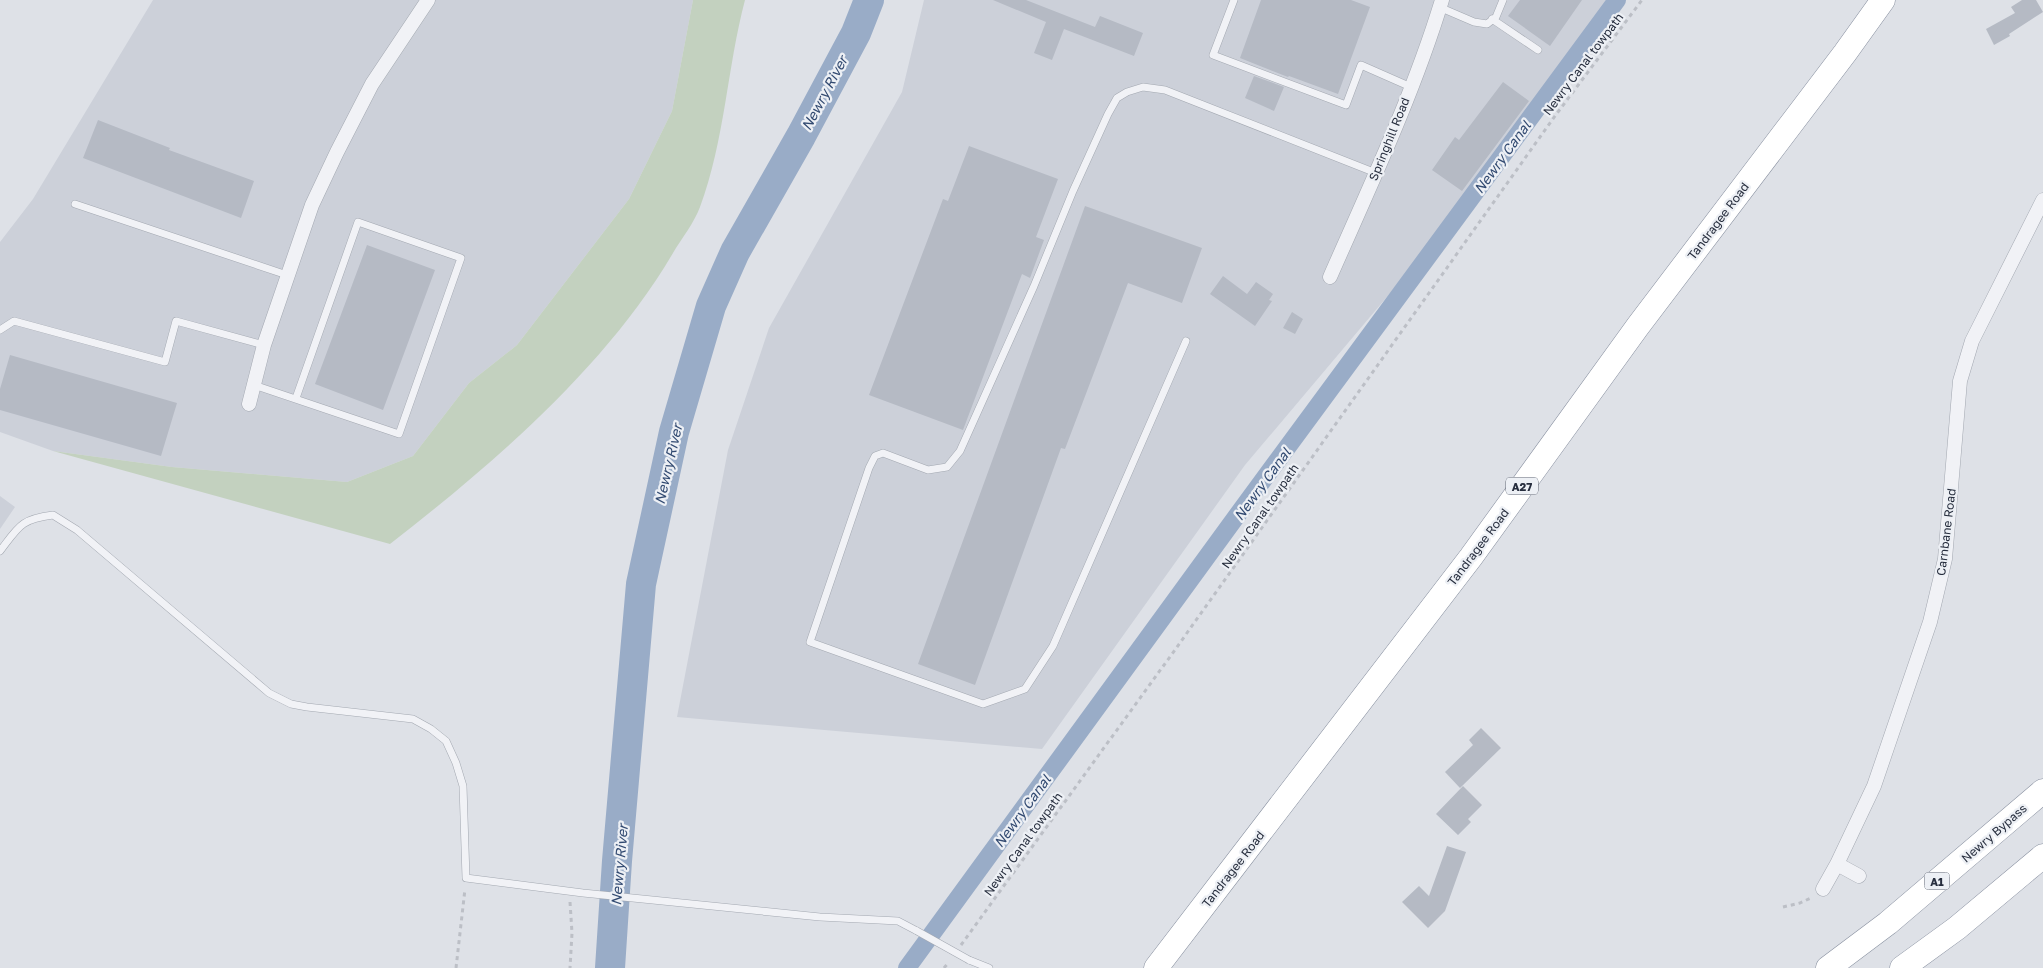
<svg xmlns="http://www.w3.org/2000/svg" width="2043" height="968" viewBox="0 0 2043 968" font-family="'Golos Text',sans-serif">
	<style>
		.built { fill: #ccd0d9 }
		.green { fill: #c3d1bf }
		.lines { fill: none; stroke-linecap: round; stroke-linejoin: round }
		.canal { stroke: #99acc7; stroke-width: 18 }
		.river { stroke: #99acc7; stroke-width: 30 }
		.building { fill: #b5bac4 }
		.service-casing { stroke: #a3a8b1; stroke-width: 8 }
		.minor-casing { stroke: #a3a8b1; stroke-width: 15 }
		.trunk-casing { stroke: #868e9e; stroke-width: 25 }
		.path { stroke: #bcbfc6; stroke-width: 3; stroke-dasharray: 4 4; stroke-linecap: butt }
		.service { stroke: #f1f2f6; stroke-width: 7 }
		.minor { stroke: #f1f2f6; stroke-width: 14 }
		.trunk { stroke: #fff; stroke-width: 24 }
		.service-bridge-casing { stroke: #a3a8b1; stroke-width: 8; stroke-linecap: butt }
		.service-bridge { stroke: #f1f2f6; stroke-width: 7 }
		.labels { text-anchor: middle; dominant-baseline: central; stroke-width: 4.5; stroke-linejoin: round; paint-order: stroke }
		.shield { fill: #edf0f5; stroke: #626875; stroke-width: 1 }
		.shield-label { font-size: 11px; font-weight: bold; fill: #272e3e }
		.street-label { font-size: 12px; fill: #272e3e; stroke: #edf0f5 }
		.water-label { font-size: 14px; font-style: italic; fill: #324a71; stroke: #edf0f5 }
	</style>
	<rect width="100%" height="100%" fill="#dee1e7"/>
	<!-- built -->
	<path class="built" d="M153,0H693L672,111L629,199L517,345L469,383L413,456L347,482L172,467L53,451L0,432V242L33,199Z
		M924,0H1612L1391,292L1245,465L1042,749L677,717L728,450L769,328L902,92Z
		M0,496L15,507L0,529Z"/>
	<!-- green -->
	<path class="green" d="M693,0H745C727,68 725,140 700,207C694,223 682,238 673,253C606,367 494,463 390,544L53,451L172,467L347,482L413,456L469,383L517,345L629,199L672,111Z"/>
	<g class="lines">
		<!-- canal -->
		<path class="canal" d="M907,968L1244,506L1617,0"/>
		<!-- river -->
		<path class="river" d="M610,968L617,861L641,584L674,432L711,306L735,252L801,136L856,33L869,0"/>
	</g>
	<!-- building -->
	<path class="building" d="M993,0H1026L1095,27L1100,16L1143,33L1134,56L1064,29L1052,60L1034,53L1046,22Z
		M1261,0H1351L1370,7L1338,94L1289,76L1288,77L1240,58Z
		M1520,0H1582L1550,46L1508,16Z
		M2022,0H2036L2043,12L2009,34L2010,36L1994,45L1986,29L2015,13L2011,7Z
		M1254,76L1284,87L1274,111L1245,98Z
		M1503,82L1529,101L1462,191L1432,170L1455,137L1459,140Z
		M98,120L170,148L169,150L254,181L241,218L83,158Z
		M969,146L1058,179L1036,237L1044,240L1030,278L1022,274L963,430L869,395L943,199L948,201Z
		M1085,206L1202,248L1182,303L1128,283L1065,449L1061,448L975,685L918,664Z
		M367,245L435,270L383,410L315,384Z
		M1223,276L1247,294L1256,282L1273,294L1269,300L1272,301L1255,326L1210,294Z
		M1292,312L1303,319L1295,334L1283,328Z
		M10,355L177,403L161,456L0,410V389Z
		M1481,728L1501,748L1460,788L1445,772L1473,745L1469,740Z
		M1463,786L1482,805L1468,819L1471,822L1458,835L1436,814Z
		M1447,846L1466,852L1445,911L1428,928L1402,902L1419,886L1429,896Z"/>
	<g class="lines">
		<defs>
			<path id="service" d="M1234,0L1213,55L1346,105L1361,65L1411,87
				M1439,7L1474,22L1487,24L1496,17L1503,0
				M1492,19L1538,50
				M75,204L287,275
				M0,330L14,321L165,362L176,321L264,345
				M1186,341L1053,646L1025,689L983,704L810,642L869,468L875,456L883,453L928,470L947,467L960,451L1034,286L1073,191L1108,114L1117,98L1127,92L1143,87L1165,90L1376,173
				M254,385L399,434L461,258L358,222L296,398
				M0,551C19,526 21,519 53,515L77,530L269,693L291,704L307,707L413,719L431,729L446,741L456,763L463,786L466,878L583,893L820,917L898,921L917,931
				M969,960L989,968"/>
			<path id="minor" d="M1330,277C1370,186 1413,95 1442,0
				M249,404L264,345L312,205L337,152L372,84L428,0
				M1837,864L1859,876
				M1823,889L1837,864L1874,786L1930,622L1945,559L1960,381L1972,341L2043,200"/>
			<path id="trunk" d="M1156,968L1471,557L1638,326L1845,53L1883,0
				M1828,968L1888,923L2043,791
				M1902,968L1957,928L2043,856"/>
		</defs>
		<!-- service casing -->
		<use href="#service" class="service-casing"/>
		<!-- minor casing -->
		<use href="#minor" class="minor-casing"/>
		<!-- trunk casing -->
		<use href="#trunk" class="trunk-casing"/>
		<!-- path -->
		<path class="path" d="M570,902L572,933L570,968
			M1783,907L1800,903L1813,897
			M961,945L1172,654L1555,116L1642,0
			M456,968L465,889
			M944,968L949,962"/>
		<!-- service -->
		<use href="#service" class="service"/>
		<!-- minor -->
		<use href="#minor" class="minor"/>
		<!-- trunk -->
		<use href="#trunk" class="trunk"/>
		<defs>
			<path id="service-bridge" d="M917,931L969,960"/>
		</defs>
		<!-- service-bridge casing -->
		<use href="#service-bridge" class="service-bridge-casing"/>
		<!-- service-bridge -->
		<use href="#service-bridge" class="service-bridge"/>
	</g>
	<g class="labels">
		<!-- shield labels -->
		<g class="shield">
			<rect x="1506" y="477.5" width="32" height="17" rx="4"/>
			<rect x="1924.5" y="872.5" width="25" height="17" rx="4"/>
		</g>
		<g class="shield-label">
			<text x="1522" y="486">A27</text>
			<text x="1937" y="881">A1</text>
		</g>
		<!-- street labels -->
		<g class="street-label">
			<text transform="translate(1583 64) rotate(-53)">Newry Canal towpath</text>
			<text transform="translate(1389 139) rotate(-68)">Springhill Road</text>
			<text transform="translate(1718 221) rotate(-53)">Tandragee Road</text>
			<text transform="translate(1260 516) rotate(-55)">Newry Canal towpath</text>
			<text transform="translate(1946 532) rotate(-83)">Carnbane Road</text>
			<text transform="translate(1478 547) rotate(-53)">Tandragee Road</text>
			<text transform="translate(1994 833) rotate(-41)">Newry Bypass</text>
			<text transform="translate(1023 844) rotate(-54)">Newry Canal towpath</text>
			<text transform="translate(1233 869) rotate(-52)">Tandragee Road</text>
		</g>
		<!-- water labels -->
		<g class="water-label">
			<text transform="translate(824 93) rotate(-62)">Newry River</text>
			<text transform="translate(1502 157) rotate(-54)">Newry Canal</text>
			<text transform="translate(668 464) rotate(-77)">Newry River</text>
			<text transform="translate(1262 484) rotate(-54)">Newry Canal</text>
			<text transform="translate(1022 811) rotate(-54)">Newry Canal</text>
			<text transform="translate(619 865) rotate(-85)">Newry River</text>
		</g>
	</g>
</svg>
